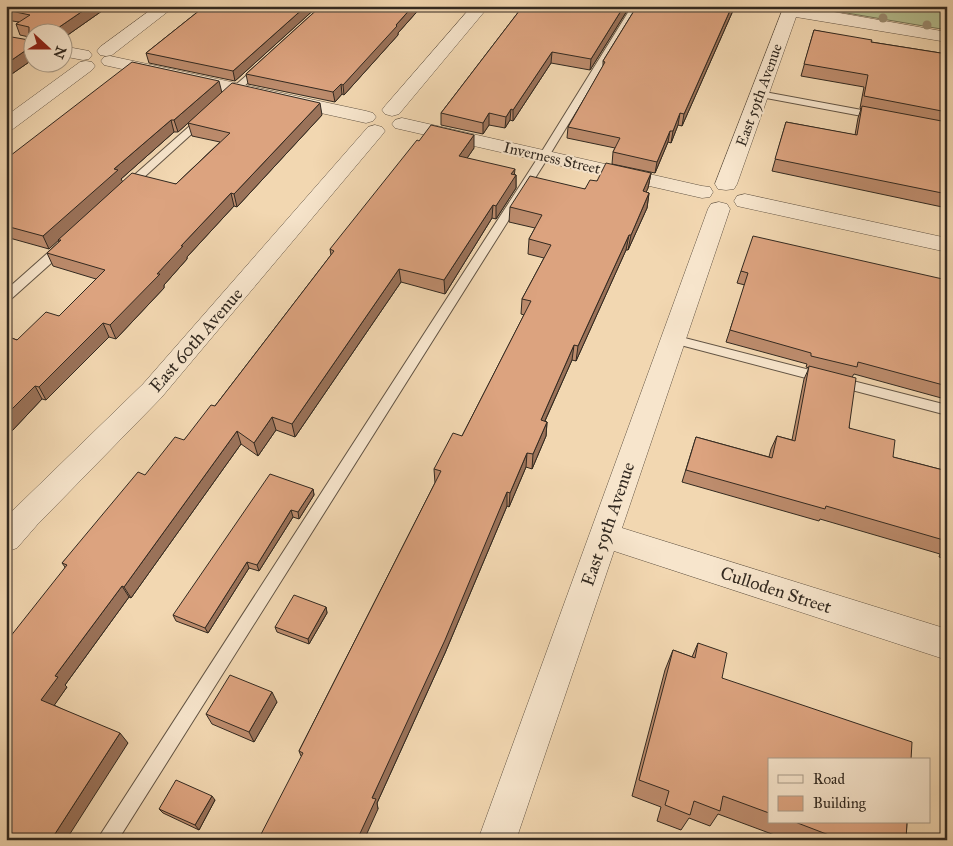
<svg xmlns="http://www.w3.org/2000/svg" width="953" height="846" viewBox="0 0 953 846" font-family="'IM FELL Great Primer',serif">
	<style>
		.green { fill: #b5bf90; stroke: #747458 }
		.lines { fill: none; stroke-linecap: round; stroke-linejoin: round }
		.lane-casing { stroke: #625444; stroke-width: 2 }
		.street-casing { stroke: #625444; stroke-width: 1 }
		.lane { fill: #f7e5cc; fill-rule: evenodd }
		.street { fill: #f7e5cc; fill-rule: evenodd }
		.tree { fill: #9b8c71 }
		.wall { fill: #bd8c6d; stroke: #322920; fill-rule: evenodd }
		.shaded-wall { fill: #9a7259; stroke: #322920 }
		.building { fill: #dca37f; stroke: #322920 }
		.labels { text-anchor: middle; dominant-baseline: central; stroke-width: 4; stroke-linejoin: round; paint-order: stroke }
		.far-street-label { font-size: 15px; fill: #322920; stroke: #f7e5cc }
		.street-label { font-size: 18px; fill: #322920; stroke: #f7e5cc }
	</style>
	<rect width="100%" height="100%" fill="#f2d7b1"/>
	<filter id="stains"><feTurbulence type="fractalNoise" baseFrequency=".004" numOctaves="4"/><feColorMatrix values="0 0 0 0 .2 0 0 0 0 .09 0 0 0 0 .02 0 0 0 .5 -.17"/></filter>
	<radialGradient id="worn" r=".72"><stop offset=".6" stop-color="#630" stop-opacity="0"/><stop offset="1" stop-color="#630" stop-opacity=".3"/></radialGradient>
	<!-- green -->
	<path class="green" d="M814,6H947V30L823,9Z"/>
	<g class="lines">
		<defs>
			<path id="lane" d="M632,6H640L549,156L118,840H97L539,156Z
				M261,63L266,66L264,68L230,99H224V95Z
				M759,91L878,113L883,116L878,119L756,96V92Z
				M204,115L207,116V120L131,189H123L122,187L123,185L201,116Z
				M63,242L69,246L67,249L10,300L6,301V290L59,243Z
				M673,335L947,405V415L669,342L667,339L669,336Z"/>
			<path id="street" d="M156,6H175L112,55L106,56L100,55L97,51L100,47Z
				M472,6H489L399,114L392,116L385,114L382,110L385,106Z
				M784,6H800L947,32V42L796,17L737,184L734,189L726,190L718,189L715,184Z
				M62,46L89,51L92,55L89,59L83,60L62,56Z
				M110,56L366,111L373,113L376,117L373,121L366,123L104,65L101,61L104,57Z
				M86,61L92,62L95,66L92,70L13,129L6,131V116L80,62Z
				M402,118L702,186L710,187L713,192L710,197L702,198L395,128L392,124L395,120Z
				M375,125L382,127L385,131L382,135L161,398L37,525L17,548L6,552V517L143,384L368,127Z
				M745,194L947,238V252L737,206L734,201L737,196Z
				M719,202L727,204L730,209L622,528L947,629V660L614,551L516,840H478L708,209L711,204Z"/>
		</defs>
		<!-- lane casing -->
		<use href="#lane" class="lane-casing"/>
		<!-- street casing -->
		<use href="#street" class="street-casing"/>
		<!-- lane -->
		<use href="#lane" class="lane"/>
		<!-- street -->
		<use href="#street" class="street"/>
	</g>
	<!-- trees -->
	<g class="tree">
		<circle cx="883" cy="18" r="4.5"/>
		<circle cx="927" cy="25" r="4.5"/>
	</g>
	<!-- wall -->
	<path class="wall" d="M6,6H109L62,39V32H32V60L6,78L29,40V37L20,35L16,24L19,22L6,20Z
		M205,6H318L235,81L149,63L146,53Z
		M321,6H422L398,33V35L344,95L342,94L335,102L248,84L246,74Z
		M523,6H630L590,70L551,63L513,121L510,120L505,128L489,125L483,134L441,125V113Z
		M637,6H735L682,126L678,125L671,143L668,142L655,173L612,164L613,152L615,148L567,138L568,127L603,66V61Z
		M814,30L871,42L947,54V208L772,171L786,122L855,135L858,118L861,109L860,108L864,87L801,76Z
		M222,93L322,115L237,207L234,206L187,257V259L164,285V288L116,339L109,337L46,400L42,399L11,432L8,431L6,432V336L17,340L59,316L96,279L53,266L47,253L59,242L58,240L49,249L6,237V159ZM188,123L192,136L220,142L176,184L122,182L121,179L174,132H178Z
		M474,148L467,158L516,175V188L496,219L492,218L445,294L401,282L295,437L276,430L258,456L241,444L131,598L129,597L65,685L67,687L54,705L128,743L6,840L65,567L62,563L145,475L184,440L215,406L331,255L330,249Z
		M651,173L648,188L646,192L649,193L647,208L628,250H626L576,361L572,360L545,421L547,422L546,436L532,469L526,467L509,507L507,506L445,653L377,803L378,809L301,756L299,751L435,483L434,469L462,436L524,315L521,314L522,299L544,258L528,254L529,239L535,228L509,222L510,207L585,189L597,181Z
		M741,271L947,280V396L945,399L854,374L852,377L849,428L893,457L947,471V559L939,557L940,554L820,519L819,521L682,482L696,437L769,457L771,449L777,436L792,440L804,379L809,368L806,367L807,364L726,342L745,285L737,283Z
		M313,489L314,495L299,519L293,517L259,571L249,568L208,633L176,621L173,615Z
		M326,607L327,613L309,644L277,632L275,627Z
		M698,643L722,678L769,760V822H907L906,840H788L718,814L710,826L689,818L681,830L657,821L661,807L632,796L665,670L673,650L692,657Z
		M277,702L254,742L212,724L206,714Z
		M215,800L199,830L163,813L159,809Z"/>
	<!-- shaded-wall -->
	<path class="shaded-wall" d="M90,6H109L62,39V32H52Z
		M306,6H318L235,81L233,71Z
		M413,6H422L398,33V35L344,95L343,85Z
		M624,6H630L590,70L591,59Z
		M732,6H735L682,126L684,114Z
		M32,46V60L6,78V64Z
		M552,52L551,63L513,121V110Z
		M219,81L222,93L178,132L174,120Z
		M341,84L342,94L335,102L333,92Z
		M320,103L322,115L237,207L234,194Z
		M511,109L510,120L505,128L506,117Z
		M489,113V125L483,134V123Z
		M680,113L678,125L671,143L673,131Z
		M171,120L174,132L121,179L123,182L49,249L43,236L114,169Z
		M670,131L668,142L655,173L657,162Z
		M474,135V148L459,170V156Z
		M515,169L514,178L516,175V188L496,219V206L511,174Z
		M651,173L648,188L640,206L643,191Z
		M231,193L234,206L187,257V259L164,285V288L116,339L110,325L157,274L181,246Z
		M649,193L647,208L628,250L631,235Z
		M493,205L492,218L445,294L444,280Z
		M629,235L626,250L576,361L578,346Z
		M399,269L401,282L295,437L292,424Z
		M103,323L109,337L46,400L39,387Z
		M574,345L572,360L539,434L541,420Z
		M35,386L42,399L11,432L6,424V415Z
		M272,417L276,430L258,456L254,443Z
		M547,422L546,436L532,469L533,454Z
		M237,431L241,444L131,598L124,587Z
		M527,453L526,467L509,507L510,493Z
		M313,489L314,495L299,519L298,512Z
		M507,492V506L445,653L377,803L378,809L364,840H357L372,798Z
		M291,510L293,517L259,571L257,565Z
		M247,562L249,568L208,633L205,628Z
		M122,586L129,597L65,685L67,687L51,710L41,700L55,676Z
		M326,607L327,613L309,644L308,639Z
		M272,692L277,702L254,742L249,732Z
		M120,733L128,743L66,840H51Z
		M212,796L215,800L199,830L195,825Z"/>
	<!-- building -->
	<path class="building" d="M6,6H90L52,32H32V46L6,64V36L29,40V27L16,24L30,15L6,10Z
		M205,6H306L233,71L146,53Z
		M321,6H413L396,25L397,26L343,85L341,84L333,92L246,74Z
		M523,6H624L591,59L552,52L513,110L511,109L506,117L489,113L483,123L441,113Z
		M637,6H732L684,114L680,113L673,131H670L657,162L613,152L620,138L568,127L605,62L603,61Z
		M814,30L872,40L871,42L947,54V112L864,96L868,75L804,64Z
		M132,62L219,81L174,120H171L114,169L118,170L43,236L6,226V159Z
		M232,83L320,103L234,194L231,193L181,246H183L157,274H160L110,325L103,323L39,387L35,386L6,415V336L17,340L46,312L59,316L105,270L47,253L61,240H58L132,173L176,184L230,133L188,123Z
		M862,106L947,122V194L775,159L786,122L857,135Z
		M431,125L474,135L459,156L515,169L511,174L516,175L496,206L493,205L444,280L399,269L292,424L272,417L254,443L237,431L124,587L122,586L55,676L58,677L41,700L120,733L51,840H6V642L67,565L62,563L138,472L145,475L175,437L184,440L211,405L215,406L334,251L330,249L417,140L419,141Z
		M606,163L651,173L643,191L649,193L631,235H629L578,346L574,345L541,420L547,422L533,454L527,453L510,493L507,492L445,640L372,798L376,799L357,840H258L303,753L299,751L441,471L434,469L453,433L462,436L531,301L522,299L551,245L529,239L542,215L510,207L530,176L585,189L590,180L597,181Z
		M753,236L947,280V386L858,362L857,367L811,356V353L730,330L748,273L741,271Z
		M809,366L856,378L849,428L895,440L893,457L947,471V541L826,506L825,509L686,470L696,437L772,458L777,436L795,441Z
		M270,474L313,489L298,512L291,510L257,565L247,562L205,628L173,615Z
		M294,595L326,607L308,639L275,627Z
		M698,643L727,653L722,678L912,742L911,760H769V813L723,796L720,811L694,801L690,815L665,805L669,791L639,780L673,650L695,658Z
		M230,675L272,692L249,732L206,714Z
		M176,780L212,796L195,825L159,809Z
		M795,822H907L906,840H842Z"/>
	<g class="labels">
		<!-- far-street labels -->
		<g class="far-street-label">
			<text transform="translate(759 95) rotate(-70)">East 59th Avenue</text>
			<text transform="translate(552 158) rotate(13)">Inverness Street</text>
		</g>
		<!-- street labels -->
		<g class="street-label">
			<text transform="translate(196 340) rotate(-49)">East 60th Avenue</text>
			<text transform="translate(608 524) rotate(-71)">East 59th Avenue</text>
			<text transform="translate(776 590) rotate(18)">Culloden Street</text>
		</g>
	</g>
	<!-- margin -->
	<rect width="953" height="846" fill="none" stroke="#f2d7b1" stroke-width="25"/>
	<rect x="8" y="8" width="938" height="831" fill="none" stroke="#322920" stroke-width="2.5"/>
	<rect x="12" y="12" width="928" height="821" fill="none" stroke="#322920"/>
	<!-- legend -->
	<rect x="768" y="758" width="162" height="65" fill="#f7e5cc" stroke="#a89a87"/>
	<rect x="778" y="775" width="25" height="8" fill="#f7e5cc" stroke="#a89a87"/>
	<text x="813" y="784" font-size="15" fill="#322920">Road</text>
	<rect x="778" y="796" width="25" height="15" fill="#dca37f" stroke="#a89a87"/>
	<text x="813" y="808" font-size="15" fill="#322920">Building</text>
	<!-- north arrow -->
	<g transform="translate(48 48) rotate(111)"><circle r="24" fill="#f7e5cc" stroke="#a89a87"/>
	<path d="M0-4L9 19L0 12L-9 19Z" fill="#8f2418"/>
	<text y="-8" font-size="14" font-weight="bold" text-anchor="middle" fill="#322920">N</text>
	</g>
	<rect width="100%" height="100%" filter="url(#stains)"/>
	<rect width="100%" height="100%" fill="url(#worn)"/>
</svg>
